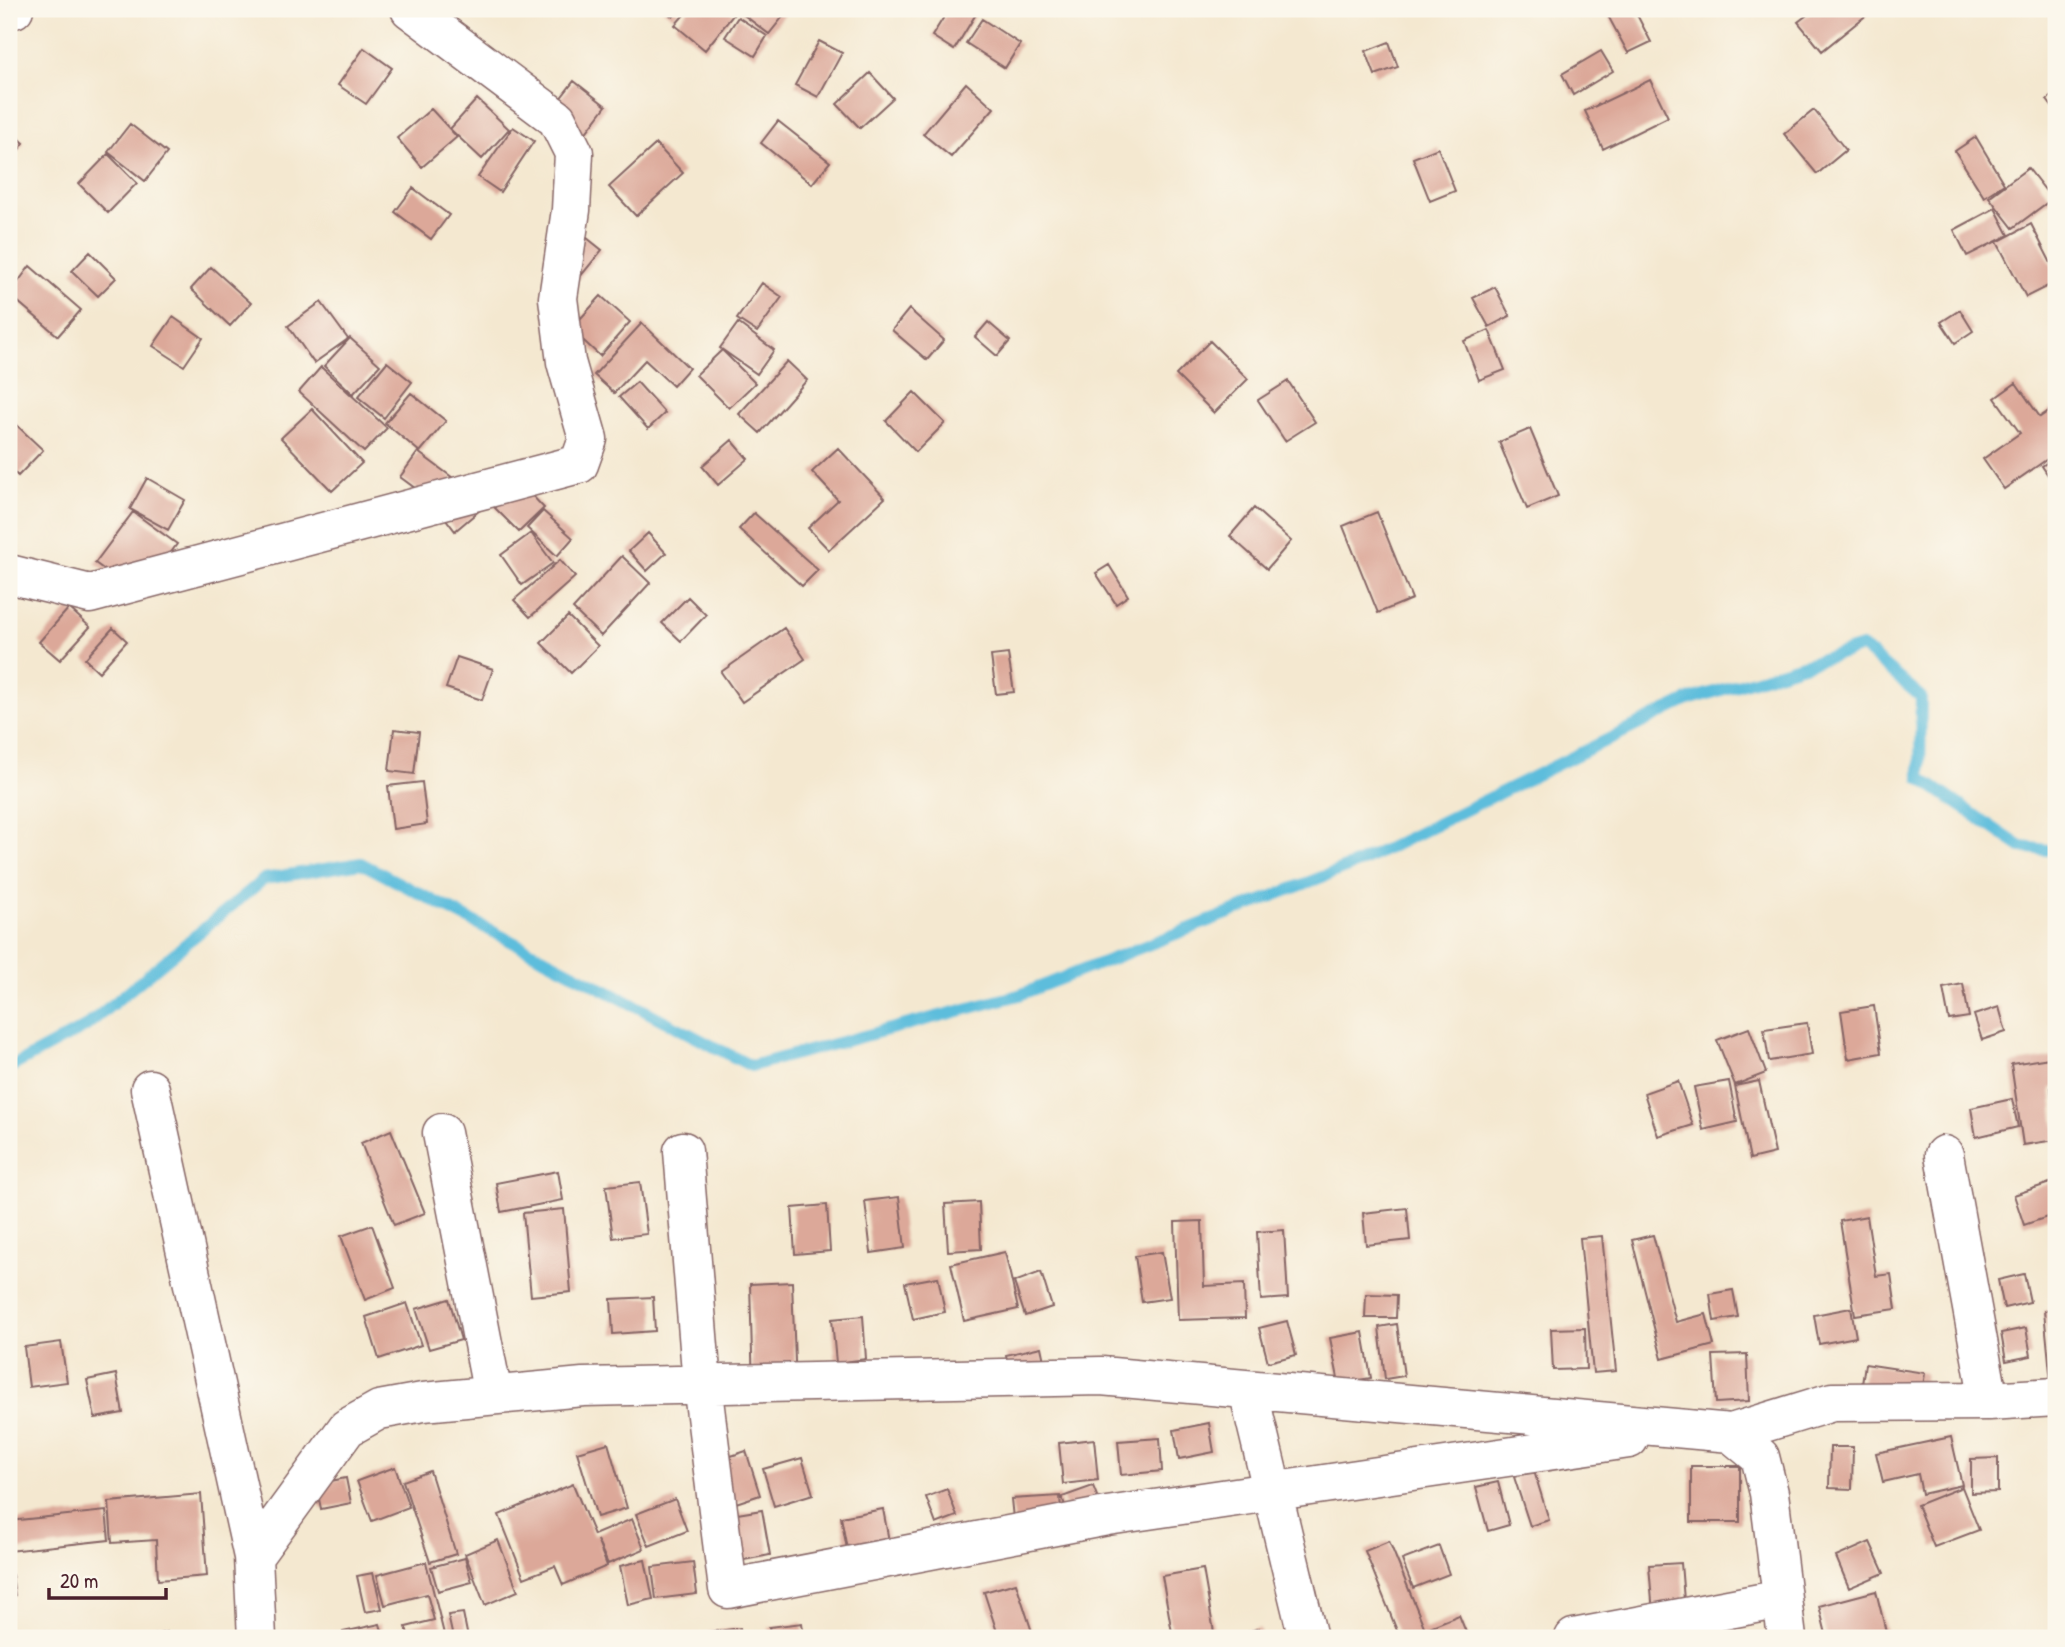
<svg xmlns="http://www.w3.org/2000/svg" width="2065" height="1647" viewBox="0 0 2065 1647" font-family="'Patrick Hand',sans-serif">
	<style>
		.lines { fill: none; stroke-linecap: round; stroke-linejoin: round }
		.stream { stroke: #5dbddc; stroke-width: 12 }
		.building { fill: #dca899 }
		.street-casing { stroke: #866565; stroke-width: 41 }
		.street { stroke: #fff; stroke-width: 38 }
	</style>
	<rect width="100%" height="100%" fill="#fbf7ec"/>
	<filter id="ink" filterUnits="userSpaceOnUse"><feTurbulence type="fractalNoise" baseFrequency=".0143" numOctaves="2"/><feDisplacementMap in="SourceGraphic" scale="14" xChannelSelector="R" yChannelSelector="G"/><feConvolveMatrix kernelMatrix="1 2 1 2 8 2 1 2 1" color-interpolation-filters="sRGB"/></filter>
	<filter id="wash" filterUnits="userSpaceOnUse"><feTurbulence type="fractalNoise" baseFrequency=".00686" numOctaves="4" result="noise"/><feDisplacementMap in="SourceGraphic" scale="28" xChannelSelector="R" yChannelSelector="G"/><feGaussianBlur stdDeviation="1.57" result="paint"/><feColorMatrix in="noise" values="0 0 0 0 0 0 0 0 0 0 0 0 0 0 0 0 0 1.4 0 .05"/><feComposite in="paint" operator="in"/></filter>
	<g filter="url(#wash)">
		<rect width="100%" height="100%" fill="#f4e8d0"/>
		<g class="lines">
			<!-- stream -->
			<path class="stream" d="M9,1068L85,1027L264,879L361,863L751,1066L1019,995L1358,863L1688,700L1862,647L1921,697L1920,778L2021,847L2056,851"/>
		</g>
		<g id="blocks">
			<!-- building -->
			<path class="building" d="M662,9H680L673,17Z
				M689,9H728L734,14L705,50L675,25Z
				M736,9H789L769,34Z
				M949,9H967L976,14L954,50L932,36Z
				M1616,9H1634L1651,42L1628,53L1607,14Z
				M1815,9H1874L1822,51L1798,22Z
				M738,17L767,36L755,56L725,37Z
				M982,19L1020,44L1005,68L966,43Z
				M819,41L842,53L818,97L795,85Z
				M1389,42L1398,67L1375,75L1366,51Z
				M364,48L392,68L366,104L338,85Z
				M1601,51L1613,71L1573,95L1562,74Z
				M870,73L893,98L860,128L837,104Z
				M1650,80L1668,117L1603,149L1585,111Z
				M574,81L606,106L575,147L542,122Z
				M966,83L994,108L951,157L923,134Z
				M2056,92V112L2047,100Z
				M477,99L509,129L482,159L450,129Z
				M431,109L457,137L422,167L397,138Z
				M1814,110L1846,150L1817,174L1784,134Z
				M778,121L830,162L812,184L761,143Z
				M130,124L167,153L145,181L108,152Z
				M513,127L534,141L500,192L478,177Z
				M9,130L24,143L9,162Z
				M1976,137L2004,184L1984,197L1955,151Z
				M656,144L683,173L636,216L609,187Z
				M1438,148L1455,191L1430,201L1413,158Z
				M108,154L137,183L108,213L79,184Z
				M2028,168L2052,199L2013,228L1989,197Z
				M413,188L449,215L431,239L395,212Z
				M1995,208L2009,235L1967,256L1954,230Z
				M2031,224L2056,273V282L2026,297L1997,242Z
				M582,234L602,250L576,282Z
				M90,252L116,278L98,296L72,271Z
				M30,266L81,310L58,336L9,294Z
				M211,267L251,303L230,326L191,289Z
				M762,283L782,297L757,332L737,319Z
				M1495,287L1510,316L1489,327L1473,298Z
				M601,296L630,322L600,356L571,329Z
				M321,302L348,339L314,363L288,326Z
				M909,309L944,340L927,360L892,330Z
				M1960,310L1973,331L1955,343L1941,322Z
				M173,317L203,338L184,366L153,346Z
				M988,322L1010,341L997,356L975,337Z
				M642,323L689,368L673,386L645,360L614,393L594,375Z
				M738,323L774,350L757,374L720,348Z
				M1489,330L1505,370L1479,380L1464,341Z
				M350,338L380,365L353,394L324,366Z
				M1210,341L1248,379L1214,413L1176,375Z
				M722,350L755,383L729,408L696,375Z
				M787,361L807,380L760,433L739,414Z
				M387,362L412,382L384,418L358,397Z
				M321,367L387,428L364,452L299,392Z
				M1288,381L1315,422L1285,441L1258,400Z
				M637,382L665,413L648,429L619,397Z
				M2016,383L2040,417L2056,406V453L2004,489L1983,459L2020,433L1995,398Z
				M914,392L945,423L916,452L886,421Z
				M411,393L446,421L420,452L385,423Z
				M312,409L362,463L332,491L281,438Z
				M9,418L43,450L18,476L9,468Z
				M1530,429L1558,496L1527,509L1499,442Z
				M732,440L748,459L718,485L702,466Z
				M838,448L885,498L829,550L808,528L838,500L812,472Z
				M418,452L453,478L434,502L400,477Z
				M2056,457V487L2042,466Z
				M513,475L544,508L519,532L487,500Z
				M147,478L185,500L168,530L130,509Z
				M487,504L455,531L440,511Z
				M1254,508L1291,541L1267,569L1230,536Z
				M543,511L573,538L557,556L527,528Z
				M133,512L177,544L140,595L95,563Z
				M1377,512L1412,599L1378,613L1343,526Z
				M754,513L818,570L802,586L739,529Z
				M531,533L553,563L522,585L501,555Z
				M648,533L666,553L647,571L629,551Z
				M622,556L650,583L601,636L573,609Z
				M560,560L575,577L530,617L514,600Z
				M1109,565L1128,596L1116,604L1096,573Z
				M688,597L706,615L681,641L662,623Z
				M69,608L90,627L60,660L39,642Z
				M568,616L598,646L571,673L541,643Z
				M113,628L127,641L99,672L85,659Z
				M784,628L805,659L742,702L721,672Z
				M1008,654L1014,692L996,694L991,656Z
				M457,657L493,669L482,700L446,688Z
				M394,729L419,732L414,774L389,771Z
				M422,782L427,824L393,829L388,786Z
				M1963,984L1969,1017L1949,1020L1943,988Z
				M1874,1006L1881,1053L1848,1059L1841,1011Z
				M1999,1007L2006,1032L1982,1040L1974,1015Z
				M1807,1023L1812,1054L1769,1061L1764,1029Z
				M1749,1028L1766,1073L1735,1085L1717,1040Z
				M2056,1057V1088H2051L2056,1140L2023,1145L2011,1064Z
				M1678,1081L1693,1125L1658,1136L1644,1093Z
				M1729,1081L1737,1122L1703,1130L1694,1087Z
				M1759,1081L1775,1153L1750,1159L1735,1086Z
				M2012,1099L2018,1127L1976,1137L1971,1108Z
				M391,1130L425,1213L394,1225L361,1143Z
				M558,1171L563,1200L501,1212L496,1183Z
				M2056,1181V1214L2024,1225L2014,1195Z
				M640,1182L647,1234L613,1238L606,1186Z
				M899,1197L905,1248L871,1253L865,1201Z
				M979,1202L981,1249L948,1251L945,1204Z
				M827,1205L830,1251L795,1254L792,1208Z
				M1407,1208L1410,1240L1366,1245L1363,1213Z
				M564,1209L571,1292L531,1296L523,1213Z
				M1867,1216L1876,1276L1891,1274L1896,1309L1855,1315L1840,1221Z
				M1202,1221L1204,1286L1244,1284L1245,1318L1178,1320L1175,1222Z
				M372,1225L395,1288L365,1300L341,1236Z
				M1284,1230L1288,1298L1261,1300L1257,1232Z
				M1653,1235L1676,1322L1706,1314L1714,1345L1662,1359L1632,1240Z
				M1602,1236L1616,1371L1593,1373L1580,1238Z
				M1005,1252L1018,1309L964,1321L951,1264Z
				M1162,1252L1170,1298L1142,1302L1135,1256Z
				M1041,1272L1052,1307L1025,1316L1014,1282Z
				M2024,1274L2030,1302L2004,1308L1998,1280Z
				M938,1277L945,1312L913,1319L905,1283Z
				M792,1282L796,1387L753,1389L750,1284Z
				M1733,1290L1738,1317L1714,1321L1710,1294Z
				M1366,1294L1397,1295L1396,1318H1365Z
				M653,1297L655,1331L613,1334L611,1299Z
				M449,1299L461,1340L429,1349L416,1309Z
				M407,1303L421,1345L379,1359L366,1317Z
				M1851,1308L1856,1337L1819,1344L1814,1315Z
				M2056,1310V1402L2053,1403L2044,1311Z
				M863,1316L866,1359L836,1363L832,1319Z
				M1287,1321L1296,1355L1268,1362L1259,1328Z
				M1397,1324L1404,1376L1385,1379L1379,1327Z
				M1585,1328L1586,1369L1553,1370L1551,1329Z
				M2026,1328L2031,1356L2006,1361L2001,1333Z
				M1363,1332L1371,1378L1339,1383L1330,1338Z
				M61,1342L67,1382L29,1387L24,1347Z
				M1041,1347L1046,1370L1011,1378L1006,1355Z
				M1747,1354L1749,1401L1716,1403L1713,1355Z
				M1865,1364L1925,1373L1921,1400L1861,1391Z
				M116,1374L123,1413L95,1418L87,1380Z
				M1209,1423L1214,1452L1179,1459L1174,1430Z
				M1951,1437L1962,1485L1922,1494L1918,1474L1883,1482L1876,1453Z
				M1160,1438L1162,1471L1121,1475L1118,1441Z
				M1094,1439L1098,1480L1063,1484L1059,1443Z
				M608,1443L627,1508L597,1517L577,1452Z
				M1830,1447H1853L1852,1489L1829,1488Z
				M746,1451L760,1495L730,1505L716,1461Z
				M802,1458L813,1494L774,1506L763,1469Z
				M1998,1458V1492L1971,1493V1459Z
				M1691,1466H1740V1522H1691Z
				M395,1467L409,1507L372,1521L357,1481Z
				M430,1471L456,1554L430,1562L403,1481Z
				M1534,1471L1549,1520L1530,1526L1514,1477Z
				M346,1478L351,1503L321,1509L316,1484Z
				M1498,1482L1509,1525L1488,1531L1476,1487Z
				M573,1484L594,1535L632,1519L644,1549L608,1564L597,1540L607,1566L563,1585L555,1566L524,1578L499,1515Z
				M1093,1486L1106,1519L1074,1531L1062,1497Z
				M1962,1487L1979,1530L1934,1547L1917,1505Z
				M947,1489L957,1516L936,1524L926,1497Z
				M201,1494L207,1576L158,1580L156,1540L112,1543L109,1502Z
				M1060,1496L1062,1525L1014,1528L1011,1499Z
				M675,1499L687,1531L649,1546L636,1514Z
				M883,1509L889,1541L847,1549L841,1517Z
				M762,1510L770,1555L733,1562L725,1516Z
				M106,1511L109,1540L9,1551V1521Z
				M498,1540L518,1591L485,1605L465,1554Z
				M1389,1541L1425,1629L1459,1615L1468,1637L1400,1638L1365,1551Z
				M1870,1542L1884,1573L1849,1588L1836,1557Z
				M1439,1546L1449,1574L1413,1588L1402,1560Z
				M465,1558L472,1582L438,1591L431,1567Z
				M645,1560L653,1599L628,1605L620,1566Z
				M426,1562L445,1638H409L406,1627L434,1620L427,1594L385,1605L377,1575Z
				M693,1562L697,1594L656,1599L652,1567Z
				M1681,1563L1687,1638H1655L1649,1565Z
				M1203,1569L1215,1638H1173L1162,1576Z
				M373,1573L382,1609L365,1612L357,1576Z
				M12,1575L15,1596L9,1597V1576Z
				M1016,1583L1034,1638H999L984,1592Z
				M1876,1591L1886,1632L1861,1638H1827L1819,1606Z
				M1728,1602L1736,1635L1699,1638L1692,1611Z
				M463,1613L468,1638H453L448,1615Z
				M802,1623L804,1638H771L769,1627Z
				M380,1624L384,1638H344L343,1632Z
				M740,1628L741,1638H710L709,1632Z
				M1259,1628L1262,1638H1231Z
				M167,1632L169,1638H146V1637Z
				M201,1633L244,1635V1638H201Z
				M2000,1633V1638H1952V1636Z"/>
		</g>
	</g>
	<g filter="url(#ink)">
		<use href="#blocks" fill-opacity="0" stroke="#866565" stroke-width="2"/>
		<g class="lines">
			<defs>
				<path id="street" d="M9,10L14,9
					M9,574L90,594L579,464L588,439L566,362L558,298L571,210L574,153L557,119L410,9
					M150,1089L253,1557L257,1638
					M442,1133L493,1395
					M683,1151L702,1384L728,1589L1107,1516L1629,1439
					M1944,1155L1989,1401
					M1248,1390L1308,1638
					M1731,1433L1832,1402L1989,1401L2056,1397
					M253,1557L347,1428L379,1410L423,1402L583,1387L1101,1376L1731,1433L1760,1457L1769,1493L1787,1638
					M1574,1638L1782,1599"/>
			</defs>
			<!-- street casing -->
			<use href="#street" class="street-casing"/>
			<!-- street -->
			<use href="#street" class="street"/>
		</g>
	</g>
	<!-- margin -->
	<rect width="2065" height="1647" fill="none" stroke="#fbf7ec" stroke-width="35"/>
	<!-- scale -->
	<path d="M49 1588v10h117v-10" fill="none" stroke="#4a1f2b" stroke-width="3.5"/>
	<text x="60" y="1588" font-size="21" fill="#4a1f2b" stroke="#fbf7ec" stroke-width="5" paint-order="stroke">20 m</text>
</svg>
